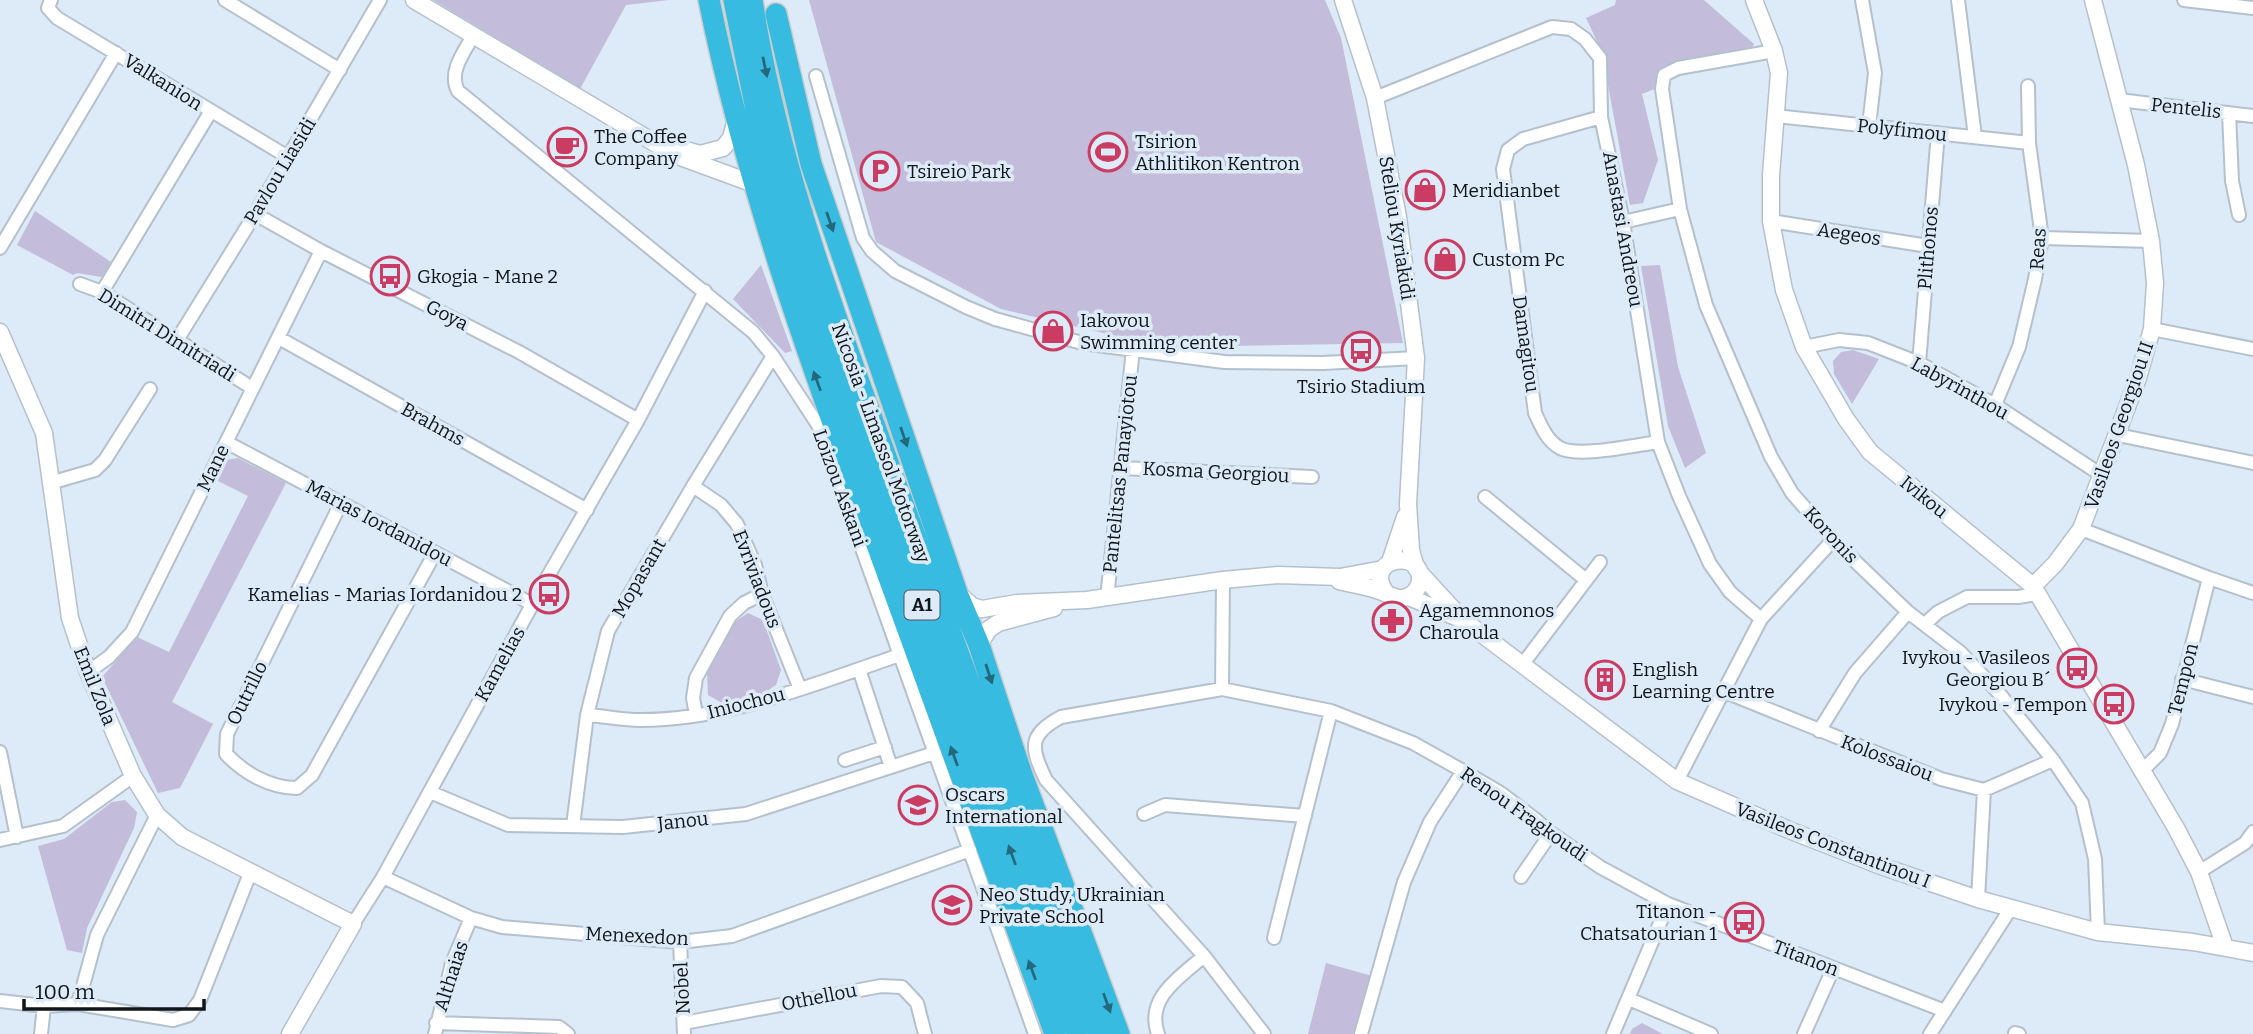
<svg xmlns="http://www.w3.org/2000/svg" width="2253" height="1034" viewBox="0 0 2253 1034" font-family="Bitter,serif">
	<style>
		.green { fill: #c3bcdb }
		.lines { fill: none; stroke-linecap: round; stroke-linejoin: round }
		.street-casing { stroke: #b4c1cd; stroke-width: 16 }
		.secondary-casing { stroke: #b4c1cd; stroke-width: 19 }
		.highway-casing { stroke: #cacccc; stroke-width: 24 }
		.street { stroke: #fff; stroke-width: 12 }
		.secondary { stroke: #fff; stroke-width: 16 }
		.highway { stroke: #37bbe0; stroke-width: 21 }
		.oneway { fill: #24687c }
		.labels { text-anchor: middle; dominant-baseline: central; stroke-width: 7; stroke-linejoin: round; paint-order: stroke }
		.shield { fill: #ddeaf7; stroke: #4e555c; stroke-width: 2 }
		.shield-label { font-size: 18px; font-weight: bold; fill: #101519 }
		.street-label { font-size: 19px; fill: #101519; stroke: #ddeaf7 }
		.poi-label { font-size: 19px; fill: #101519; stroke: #ddeaf7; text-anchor: start }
	</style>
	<rect width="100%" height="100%" fill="#ddeaf7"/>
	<!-- green -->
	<path class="green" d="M433,0H669L626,5L580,89Z
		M809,0H1325L1341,38L1403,343L1163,347L1001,309L876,242Z
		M1616,0H1704L1754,44L1750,51L1674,62L1657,88L1642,94L1658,160L1643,203L1630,205L1602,52L1586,18L1615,5Z
		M35,211L111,262L102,277L77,273L73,275L17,245Z
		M761,265L792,351L785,353L733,299Z
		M1660,265L1678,367L1706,453L1685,468L1668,426L1641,266Z
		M1853,350L1879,359L1852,404L1834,374L1833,361L1841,352Z
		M238,458L286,483L172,702L213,724L180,788L158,793L102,677L137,637L169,652L248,496L216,480L226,460Z
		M748,613L763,620L781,670L776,685L761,695L722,703L708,695L707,673L733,623Z
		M125,800L137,812L134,828L87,928L82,953L67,950L38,846L64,839L112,802Z
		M1326,963L1372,976L1355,1034H1308Z
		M1642,1023L1661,1033L1663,1034H1630L1632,1029Z"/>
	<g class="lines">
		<defs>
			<path id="street" d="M51,0L48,8L57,18L288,157
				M225,0L340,70
				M1862,0L1875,73L1869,126
				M1958,0L1975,137
				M2184,0L2253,8
				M473,36C464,52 448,72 458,91L753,332L773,356L818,425L1035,1034
				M1774,51L1678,68L1664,75L1662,89L1680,209L1706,305L1771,457L1792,493L1833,540L1908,612L1960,652L1998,692L2053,760L2082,803L2095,859L2098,932
				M816,76L863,238L872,251L895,271L966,307L995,319L1082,343L1224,362L1323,363L1416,358
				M1375,98L1552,27L1571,29L1585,39L1600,58L1601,117L1623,222L1658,442L1679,496L1710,564L1730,592L1761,619
				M2119,100L2253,116
				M2229,113L2232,181L2239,215
				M1776,116L2029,143
				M1601,117L1523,139L1508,150L1503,169L1535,413C1541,426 1547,441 1560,448C1578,458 1636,445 1658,442
				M255,214L321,251L519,352L638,420
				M1771,221L1928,246
				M1623,222L1680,209
				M2042,238L2151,241
				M0,248L116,53
				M80,284L102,292L252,388
				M102,292L211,111
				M2152,329L2253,349
				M279,338L587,510
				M177,340L255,214L380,0
				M1804,347L1839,340L1868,343L1919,363L1995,405L2103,476
				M1919,363L1938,133
				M1995,405L2019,347L2035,279L2042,238L2029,143L2028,86
				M2118,435L2253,463
				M226,442L532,604
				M1121,468L1312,477
				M50,483L95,470L105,460L150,389
				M693,486L721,505L737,524L755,565L762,594L800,689
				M1485,497L1586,580
				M341,503L227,734L226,754C244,773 270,788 297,788L312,775L435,553
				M2081,529L2209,578L2253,593
				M1107,598L1133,349
				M1925,624L1938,612L1967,597H2018L2037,594
				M1522,665L1600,562
				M859,669L891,767
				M88,672L109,657L132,632L321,251
				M2182,679L2253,697
				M1222,689L1223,580
				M1723,691L1941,779L1984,790L2053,760
				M587,715C604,716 623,720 640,720C730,720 816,683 900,655
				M696,715L693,698L696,678L730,616L744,603L762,594
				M1819,731L1855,673L1908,612
				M0,752L17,837
				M845,760L885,747
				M2141,772L2160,753L2172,724L2209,578
				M1677,781L1761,619L1833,540
				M430,792L508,825L623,827L746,814L934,753
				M1144,814L1165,805L1305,816
				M573,826L587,715L608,631L693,486L773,356
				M0,840L63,826L133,776
				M2199,872L2245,843L2253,832
				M383,877L471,918L502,927L680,942L732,936L970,850
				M1521,877L1551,833
				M1978,899L1984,790
				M353,924L383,877L544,583L638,420L705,291
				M1274,938L1331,711
				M680,942L684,1034
				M1629,999L1711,1034
				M0,1001L44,1006L78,1004L173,1020L189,1015L200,1000L251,871
				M78,1004L97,935L157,815
				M436,1023L559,1027L568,1034
				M684,1023L881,986L902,987L917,1003L925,1034
				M2015,1033L2019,1034
				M41,1034L44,1006
				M435,1034L452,963L471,918
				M1158,1034C1145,998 1180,977 1204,956
				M1264,1034L1204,956L1046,780C1031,749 1027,735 1061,717L1222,689L1331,711L1413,743L1463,771L1502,794L1536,820L1551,833L1600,867L1668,904L1945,1011
				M1361,1034L1404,882L1430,822L1463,771
				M1613,1034L1668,904
				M1804,1034L1833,969
				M1930,1034L2011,908"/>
			<path id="secondary" d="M414,0L675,155L754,184
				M1343,0L1375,98L1398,217L1416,358L1408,504L1411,550L1416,568
				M1754,0L1774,51L1779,73L1771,175V221L1784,290L1804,347L1846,419L1870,452L2033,586L2176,828L2199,872L2225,947
				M682,149L700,154L723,148L731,138L736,119
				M0,332L44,433L70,618L88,672L133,776L157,815L182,837L353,924L290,1034
				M1390,562L1405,517
				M1418,571L1463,620L1677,781L1789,830L1881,866L1978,899L2098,932L2193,942L2253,953
				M1339,581C1354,585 1373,587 1387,594C1393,596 1396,599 1403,598C1410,597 1416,592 1419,585C1430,546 1358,557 1387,594
				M2033,586L2055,564L2081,529L2138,378L2152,329L2155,283L2151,241L2136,165L2093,0
				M959,594L972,606L982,609L1017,603L1087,600L1223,580L1278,575L1340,577L1383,569
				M1409,597L1458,618
				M979,645L989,629L998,623L1054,608"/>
			<path id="highway" d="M709,0C746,183 809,359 873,534C934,701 994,867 1055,1034
				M734,0L769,174L804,284L1077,1034
				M752,0C776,160 835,316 890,468C958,657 1029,845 1099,1034
				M776,14L811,164L957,593L979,645L1022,775L1119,1034"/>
		</defs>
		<!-- street casing -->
		<use href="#street" class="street-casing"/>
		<!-- secondary casing -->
		<use href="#secondary" class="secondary-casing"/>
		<!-- highway casing -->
		<use href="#highway" class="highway-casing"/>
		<!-- street -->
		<use href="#street" class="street"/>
		<!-- secondary -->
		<use href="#secondary" class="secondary"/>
		<!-- highway -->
		<use href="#highway" class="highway"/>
	</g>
	<!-- one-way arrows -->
	<defs><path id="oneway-solid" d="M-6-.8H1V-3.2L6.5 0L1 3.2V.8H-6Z" transform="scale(1.75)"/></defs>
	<g class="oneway">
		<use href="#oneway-solid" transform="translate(765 67) rotate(78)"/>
		<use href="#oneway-solid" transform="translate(830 222) rotate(71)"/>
		<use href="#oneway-solid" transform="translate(817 381) rotate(-110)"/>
		<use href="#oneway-solid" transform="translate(904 437) rotate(71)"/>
		<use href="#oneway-solid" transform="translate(989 674) rotate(72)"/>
		<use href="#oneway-solid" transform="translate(954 756) rotate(-110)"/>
		<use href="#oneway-solid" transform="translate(1012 855) rotate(-110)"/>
		<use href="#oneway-solid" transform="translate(1032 970) rotate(-110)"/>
		<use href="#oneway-solid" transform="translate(1107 1003) rotate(70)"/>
	</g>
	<!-- icons -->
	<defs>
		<symbol id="cafe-ring" viewBox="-11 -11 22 22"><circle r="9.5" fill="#ddeaf7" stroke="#cb3c62" stroke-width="1.5"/><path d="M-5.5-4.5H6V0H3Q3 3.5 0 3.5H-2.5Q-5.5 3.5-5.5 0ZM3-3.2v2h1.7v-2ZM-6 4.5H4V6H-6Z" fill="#cb3c62"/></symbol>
		<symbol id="stadium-ring" viewBox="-11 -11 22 22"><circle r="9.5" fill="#ddeaf7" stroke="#cb3c62" stroke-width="1.5"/><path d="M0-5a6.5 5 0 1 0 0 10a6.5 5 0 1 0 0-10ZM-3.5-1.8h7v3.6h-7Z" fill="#cb3c62"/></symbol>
		<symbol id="parking-ring" viewBox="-11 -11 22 22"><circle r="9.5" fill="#ddeaf7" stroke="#cb3c62" stroke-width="1.5"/><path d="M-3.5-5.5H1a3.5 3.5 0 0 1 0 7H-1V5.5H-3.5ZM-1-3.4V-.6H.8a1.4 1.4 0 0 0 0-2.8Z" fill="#cb3c62"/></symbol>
		<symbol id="shop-ring" viewBox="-11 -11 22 22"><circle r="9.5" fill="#ddeaf7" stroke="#cb3c62" stroke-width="1.5"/><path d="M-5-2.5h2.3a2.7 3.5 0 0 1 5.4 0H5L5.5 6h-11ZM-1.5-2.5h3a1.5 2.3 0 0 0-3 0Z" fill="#cb3c62"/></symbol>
		<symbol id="bus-ring" viewBox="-11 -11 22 22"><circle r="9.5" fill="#ddeaf7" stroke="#cb3c62" stroke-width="1.5"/><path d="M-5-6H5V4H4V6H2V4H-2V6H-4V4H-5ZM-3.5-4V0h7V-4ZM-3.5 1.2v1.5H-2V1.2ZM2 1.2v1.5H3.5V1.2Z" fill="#cb3c62"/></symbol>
		<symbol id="pharmacy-ring" viewBox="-11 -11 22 22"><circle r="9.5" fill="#ddeaf7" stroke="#cb3c62" stroke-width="1.5"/><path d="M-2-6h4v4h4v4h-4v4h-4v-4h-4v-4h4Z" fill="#cb3c62"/></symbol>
		<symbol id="building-ring" viewBox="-11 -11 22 22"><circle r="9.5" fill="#ddeaf7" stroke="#cb3c62" stroke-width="1.5"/><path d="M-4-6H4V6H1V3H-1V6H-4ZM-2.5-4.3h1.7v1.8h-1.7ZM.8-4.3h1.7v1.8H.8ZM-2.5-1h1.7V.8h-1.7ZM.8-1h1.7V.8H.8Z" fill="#cb3c62"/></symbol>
		<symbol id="school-ring" viewBox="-11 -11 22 22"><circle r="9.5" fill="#ddeaf7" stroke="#cb3c62" stroke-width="1.5"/><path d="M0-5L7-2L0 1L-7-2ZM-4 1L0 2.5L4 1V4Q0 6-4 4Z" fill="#cb3c62"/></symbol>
	</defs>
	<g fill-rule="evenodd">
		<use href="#cafe-ring" x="545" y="125" width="44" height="44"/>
		<use href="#stadium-ring" x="1086" y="130" width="44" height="44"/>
		<use href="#parking-ring" x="858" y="149" width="44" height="44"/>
		<use href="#shop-ring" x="1403" y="168" width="44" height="44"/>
		<use href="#shop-ring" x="1423" y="237" width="44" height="44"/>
		<use href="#bus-ring" x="368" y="254" width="44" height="44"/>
		<use href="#shop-ring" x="1031" y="309" width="44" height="44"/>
		<use href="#bus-ring" x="1339" y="329" width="44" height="44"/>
		<use href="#bus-ring" x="527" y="572" width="44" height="44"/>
		<use href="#pharmacy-ring" x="1370" y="599" width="44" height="44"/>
		<use href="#bus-ring" x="2055" y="646" width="44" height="44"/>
		<use href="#building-ring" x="1583" y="658" width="44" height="44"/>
		<use href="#bus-ring" x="2092" y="682" width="44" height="44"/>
		<use href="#school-ring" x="896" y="783" width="44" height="44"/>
		<use href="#school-ring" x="930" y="883" width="44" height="44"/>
		<use href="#bus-ring" x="1722" y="900" width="44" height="44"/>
	</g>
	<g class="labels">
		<!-- shield labels -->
		<rect class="shield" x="904.5" y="590.5" width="35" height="29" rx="5"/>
		<g class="shield-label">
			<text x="922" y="605">A1</text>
		</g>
		<!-- street labels -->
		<g class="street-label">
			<text transform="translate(163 82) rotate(32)">Valkanion</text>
			<text transform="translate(2186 108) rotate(6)">Pentelis</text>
			<text transform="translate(1902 130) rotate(6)">Polyfimou</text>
			<text transform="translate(280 171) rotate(-59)">Pavlou Liasidi</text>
			<text transform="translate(1397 228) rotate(81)">Steliou Kyriakidi</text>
			<text transform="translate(1623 229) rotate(80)">Anastasi Andreou</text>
			<text transform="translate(1849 234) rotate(9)">Aegeos</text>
			<text transform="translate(1928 248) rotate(-85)">Plithonos</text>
			<text transform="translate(2038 249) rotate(-86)">Reas</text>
			<text transform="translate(447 315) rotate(27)">Goya</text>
			<text transform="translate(167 335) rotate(32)">Dimitri Dimitriadi</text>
			<text transform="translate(1526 344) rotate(82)">Damagitou</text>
			<text transform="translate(1960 388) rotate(29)">Labyrinthou</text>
			<text transform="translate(433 424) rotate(29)">Brahms</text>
			<text transform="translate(2119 425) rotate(-71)">Vasileos Georgiou II</text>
			<text transform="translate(881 443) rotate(70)">Nicosia - Limassol Motorway</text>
			<text transform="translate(213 468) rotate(-64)">Mane</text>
			<text transform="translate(1216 472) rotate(3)">Kosma Georgiou</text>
			<text transform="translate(1120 474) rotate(-84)">Pantelitsas Panayiotou</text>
			<text transform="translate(840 488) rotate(70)">Loizou Askani</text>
			<text transform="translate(1924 497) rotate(39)">Ivikou</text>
			<text transform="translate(379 523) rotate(28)">Marias Iordanidou</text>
			<text transform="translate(1831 535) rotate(47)">Koronis</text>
			<text transform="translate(639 578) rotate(-60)">Mopasant</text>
			<text transform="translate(757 579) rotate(69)">Evriviadous</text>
			<text transform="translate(500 664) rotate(-61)">Kamelias</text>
			<text transform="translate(2183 679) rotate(-76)">Tempon</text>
			<text transform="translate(95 686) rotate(68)">Emil Zola</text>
			<text transform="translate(247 693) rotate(-64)">Outrillo</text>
			<text transform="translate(746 703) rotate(-14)">Iniochou</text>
			<text transform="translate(1887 758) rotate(21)">Kolossaiou</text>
			<text transform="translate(1524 814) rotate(35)">Renou Fragkoudi</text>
			<text transform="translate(683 821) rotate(-6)">Janou</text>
			<text transform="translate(1833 845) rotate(21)">Vasileos Constantinou I</text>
			<text transform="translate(637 936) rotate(3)">Menexedon</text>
			<text transform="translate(1806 958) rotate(21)">Titanon</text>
			<text transform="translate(451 976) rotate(-72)">Althaias</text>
			<text transform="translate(682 988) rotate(-93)">Nobel</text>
			<text transform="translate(819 997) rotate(-11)">Othellou</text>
		</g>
		<!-- poi labels -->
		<g class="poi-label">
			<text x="594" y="136">The Coffee<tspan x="594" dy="22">Company</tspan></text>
			<text x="1135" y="141">Tsirion<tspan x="1135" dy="22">Athlitikon Kentron</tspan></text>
			<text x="907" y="171">Tsireio Park</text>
			<text x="1452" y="190">Meridianbet</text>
			<text x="1472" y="259">Custom Pc</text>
			<text x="417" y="276">Gkogia - Mane 2</text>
			<text x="1080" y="320">Iakovou<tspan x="1080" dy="22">Swimming center</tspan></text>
			<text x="1361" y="386" text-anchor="middle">Tsirio Stadium</text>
			<text x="522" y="594" text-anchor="end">Kamelias - Marias Iordanidou 2</text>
			<text x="1419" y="610">Agamemnonos<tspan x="1419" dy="22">Charoula</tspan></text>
			<text x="2050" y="657" text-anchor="end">Ivykou - Vasileos<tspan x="2050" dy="22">Georgiou B´</tspan></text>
			<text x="1632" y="669">English<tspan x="1632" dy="22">Learning Centre</tspan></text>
			<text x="2087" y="704" text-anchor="end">Ivykou - Tempon</text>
			<text x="945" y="794">Oscars<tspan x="945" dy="22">International</tspan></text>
			<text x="979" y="894">Neo Study, Ukrainian<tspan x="979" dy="22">Private School</tspan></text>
			<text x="1717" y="911" text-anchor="end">Titanon -<tspan x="1717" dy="22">Chatsatourian 1</tspan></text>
		</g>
	</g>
	<!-- scale -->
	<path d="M24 999v10h180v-10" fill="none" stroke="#101519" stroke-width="3.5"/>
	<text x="35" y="999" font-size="21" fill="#101519" stroke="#ddeaf7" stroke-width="5" paint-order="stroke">100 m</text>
</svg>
